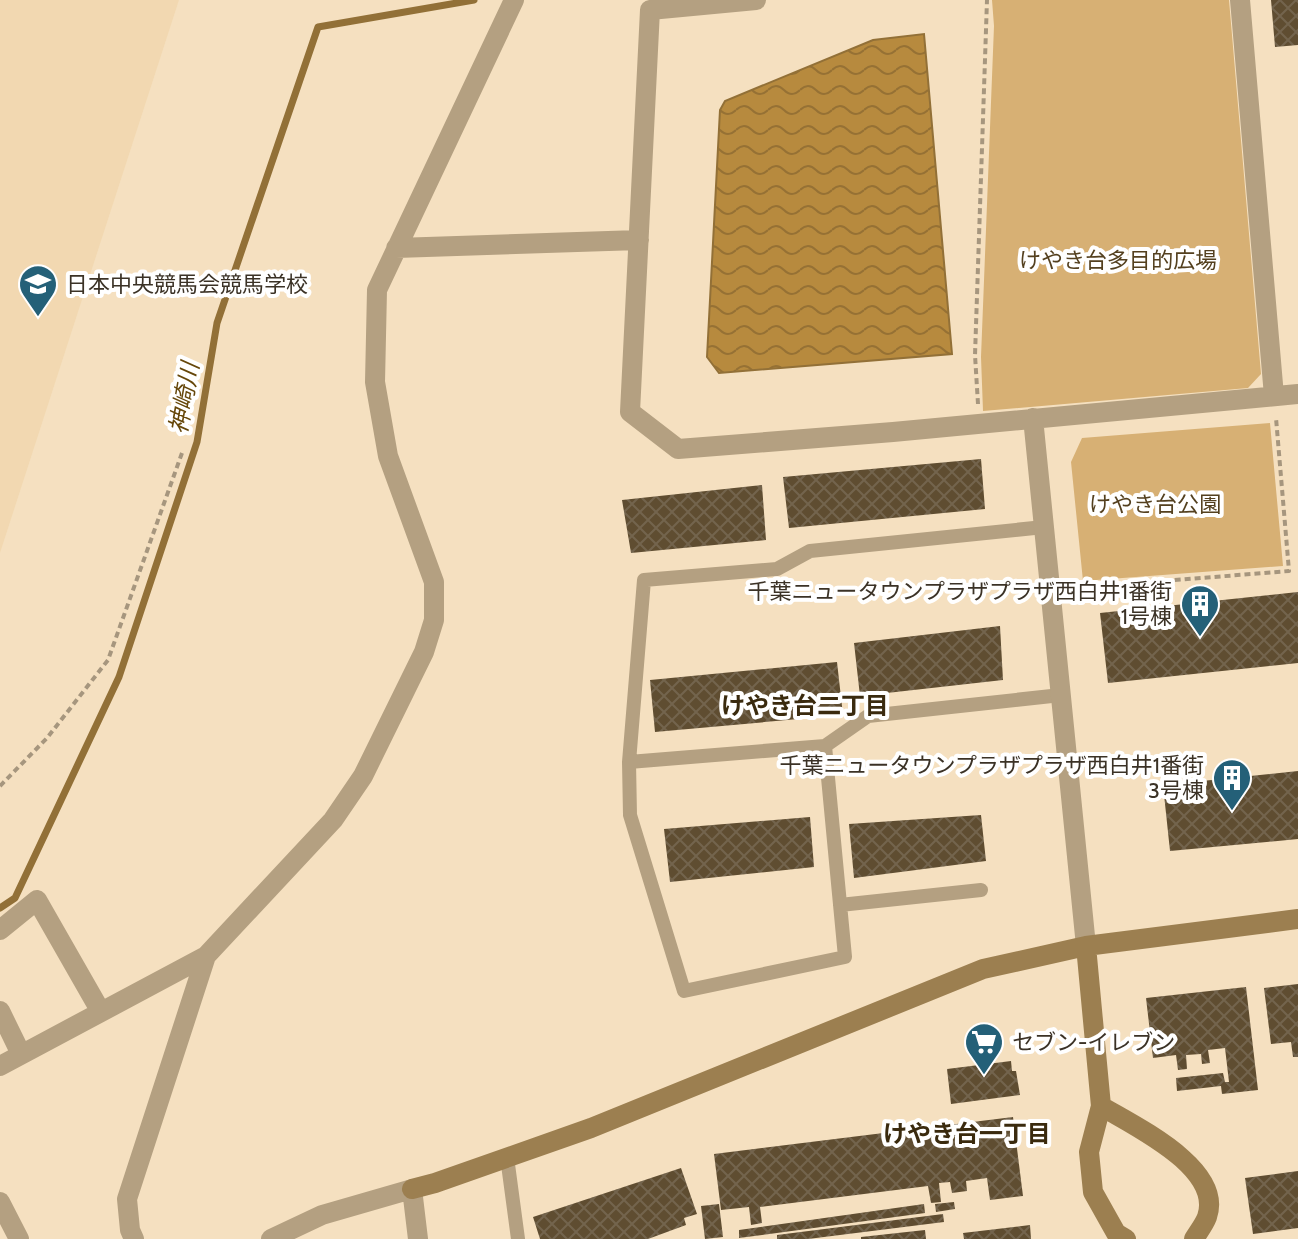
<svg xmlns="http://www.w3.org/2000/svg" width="1298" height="1239" viewBox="0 0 1298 1239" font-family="Cabin,'Noto Sans JP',sans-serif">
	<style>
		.built { fill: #f2d8b1 }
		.green { fill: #d7b074 }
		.water { fill: url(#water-waves); stroke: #927037; stroke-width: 2 }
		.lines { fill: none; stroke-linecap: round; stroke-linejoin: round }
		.stream { stroke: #927037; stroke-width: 7 }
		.building { fill: url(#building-cross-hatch) }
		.path { stroke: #a6967e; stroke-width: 4; stroke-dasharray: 6 4; stroke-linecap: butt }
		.lane { stroke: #b4a081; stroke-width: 14 }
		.street { stroke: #b4a081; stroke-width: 20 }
		.secondary { stroke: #9c7f50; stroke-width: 20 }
		.labels { text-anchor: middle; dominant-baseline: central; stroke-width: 8; stroke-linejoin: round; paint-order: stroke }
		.park-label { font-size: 22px; fill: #54401f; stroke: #fff }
		.poi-label { font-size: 22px; fill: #3b3226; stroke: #fff; text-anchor: start }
		.water-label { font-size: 24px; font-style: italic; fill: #66470a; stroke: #fff }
		.neighbourhood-label { font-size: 24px; font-weight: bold; fill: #3a2a0e; stroke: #fff }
	</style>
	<defs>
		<pattern id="water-waves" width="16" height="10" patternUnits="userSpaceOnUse" patternTransform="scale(2)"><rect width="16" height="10" fill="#b78a3e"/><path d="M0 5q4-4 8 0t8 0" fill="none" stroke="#967134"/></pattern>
		<pattern id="building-cross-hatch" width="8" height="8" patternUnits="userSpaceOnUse" patternTransform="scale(2)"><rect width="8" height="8" fill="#5f4d31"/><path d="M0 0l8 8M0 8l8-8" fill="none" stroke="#73644d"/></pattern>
	</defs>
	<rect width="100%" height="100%" fill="#f5e0c0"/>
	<!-- built -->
	<path class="built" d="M0,0H179L0,553Z"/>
	<!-- green -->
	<path class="green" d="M992,0H1229L1261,374L1248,388L983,411L981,357L994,26Z
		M1270,423L1283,566L1083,581L1071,462L1082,438Z"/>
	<!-- water -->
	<path class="water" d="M924,34L952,354L719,373L707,357L720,110L725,101L873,40Z"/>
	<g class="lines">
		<!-- stream -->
		<path class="stream" d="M0,908L15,898L119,677L197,442L217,323L318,27L474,0"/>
	</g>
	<!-- building -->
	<path class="building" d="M1271,0H1298V45L1275,47Z
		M981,459L985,509L789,528L783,477Z
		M762,485L766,540L631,553L622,500Z
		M1298,592V663L1108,683L1100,613Z
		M1000,626L1003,680L860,696L854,643Z
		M837,662L843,715L655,732L650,680Z
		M1298,771V839L1170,851L1163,785Z
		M981,815L986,861L854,878L849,824Z
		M810,817L814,867L670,882L664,829Z
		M1298,984V1057H1293L1291,1042L1271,1044L1264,988Z
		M1246,987L1258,1090L1222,1094L1221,1086L1177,1091L1176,1078L1223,1073L1225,1082H1229L1225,1048L1208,1050L1210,1063L1202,1064L1201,1054L1186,1055L1187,1069L1178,1070L1176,1055L1153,1058L1146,998Z
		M1011,1061L1012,1071H1016L1020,1095L951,1104L947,1069Z
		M1013,1117L1023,1196L990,1200L987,1178L966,1181L967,1191L952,1193L950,1182L939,1183L941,1202L931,1203L928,1186L760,1207L762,1223L751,1225L749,1207L721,1210L714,1154Z
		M681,1168L697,1214L684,1218L686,1225L648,1239H540L533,1217Z
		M1298,1171V1228L1253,1234L1245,1178Z
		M954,1202L955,1209L936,1212L935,1204Z
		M719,1204L723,1237L705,1239L701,1206Z
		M924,1204L925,1213L739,1238V1230Z
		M943,1214L944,1222L808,1239H777V1235Z
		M1030,1225L1031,1239H964L963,1233Z
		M925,1230L926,1239H861V1237Z"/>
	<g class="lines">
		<!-- path -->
		<path class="path" d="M978,404L975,355L987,0
			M1075,588L1289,571L1276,418
			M0,786L47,738L108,660L182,453"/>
		<!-- lane -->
		<path class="lane" d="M825,746L845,957L684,991L630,815L629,762L644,580L777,569L810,551L1044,527
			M629,762L825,746L868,716L1061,695
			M840,905L981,890
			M507,1157L518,1239"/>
		<!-- street -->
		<path class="street" d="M756,0L650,10L630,412L678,449L893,432L1298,394
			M1240,0L1274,396
			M396,248L639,240
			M1033,418L1086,946
			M0,930L37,900L101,1012
			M0,1011L21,1054
			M0,1066L206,956
			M0,1202L19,1239
			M134,1239L130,1230L127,1199L206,956L333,820L363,776L424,652L434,620V582L388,456L375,382L377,290L514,0
			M271,1239L322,1215L412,1189L418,1239"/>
		<!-- secondary -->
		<path class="secondary" d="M1086,946L1101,1106L1089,1152L1093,1192L1116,1233L1126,1239
			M1101,1106C1134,1126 1224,1168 1207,1217C1204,1225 1198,1232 1194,1239
			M412,1189L435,1183L591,1128L983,969L1086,946L1298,919"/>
	</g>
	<!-- icons -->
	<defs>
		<symbol id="university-pin" viewBox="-11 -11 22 30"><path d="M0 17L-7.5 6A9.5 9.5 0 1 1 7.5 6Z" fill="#246078" stroke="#fff"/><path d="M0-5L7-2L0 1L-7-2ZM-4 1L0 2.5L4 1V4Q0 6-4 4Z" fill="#fff"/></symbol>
		<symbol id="building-pin" viewBox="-11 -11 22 30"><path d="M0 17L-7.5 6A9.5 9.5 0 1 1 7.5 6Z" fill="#246078" stroke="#fff"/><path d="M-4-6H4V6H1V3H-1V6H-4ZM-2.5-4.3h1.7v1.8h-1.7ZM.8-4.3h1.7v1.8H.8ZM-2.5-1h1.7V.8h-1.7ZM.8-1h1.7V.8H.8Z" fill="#fff"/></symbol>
		<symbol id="supermarket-pin" viewBox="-11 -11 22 30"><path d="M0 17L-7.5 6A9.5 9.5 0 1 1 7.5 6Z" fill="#246078" stroke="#fff"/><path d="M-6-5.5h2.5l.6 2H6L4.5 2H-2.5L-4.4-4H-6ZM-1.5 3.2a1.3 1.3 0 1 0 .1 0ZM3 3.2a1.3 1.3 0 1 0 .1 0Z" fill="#fff"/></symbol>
	</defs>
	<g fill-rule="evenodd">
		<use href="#university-pin" x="16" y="262" width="44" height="60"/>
		<use href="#building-pin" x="1178" y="582" width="44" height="60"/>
		<use href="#building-pin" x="1210" y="756" width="44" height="60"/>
		<use href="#supermarket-pin" x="962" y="1020" width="44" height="60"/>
	</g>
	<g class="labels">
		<!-- park labels -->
		<g class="park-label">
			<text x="1118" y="260">けやき台多目的広場</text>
			<text x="1155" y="504">けやき台公園</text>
		</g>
		<!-- poi labels -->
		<g class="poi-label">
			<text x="66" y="284">日本中央競馬会競馬学校</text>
			<text x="1172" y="591" text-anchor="end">千葉ニュータウンプラザプラザ西白井1番街<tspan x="1172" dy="25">1号棟</tspan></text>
			<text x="1204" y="765" text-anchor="end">千葉ニュータウンプラザプラザ西白井1番街<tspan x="1204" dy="25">3号棟</tspan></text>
			<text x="1012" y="1042">セブン-イレブン</text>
		</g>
		<!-- water labels -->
		<g class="water-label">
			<text transform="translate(184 398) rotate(-80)">神崎川</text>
		</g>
		<!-- neighbourhood labels -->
		<g class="neighbourhood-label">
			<text x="805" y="705">けやき台二丁目</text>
			<text x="967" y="1133">けやき台一丁目</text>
		</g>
	</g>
</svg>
